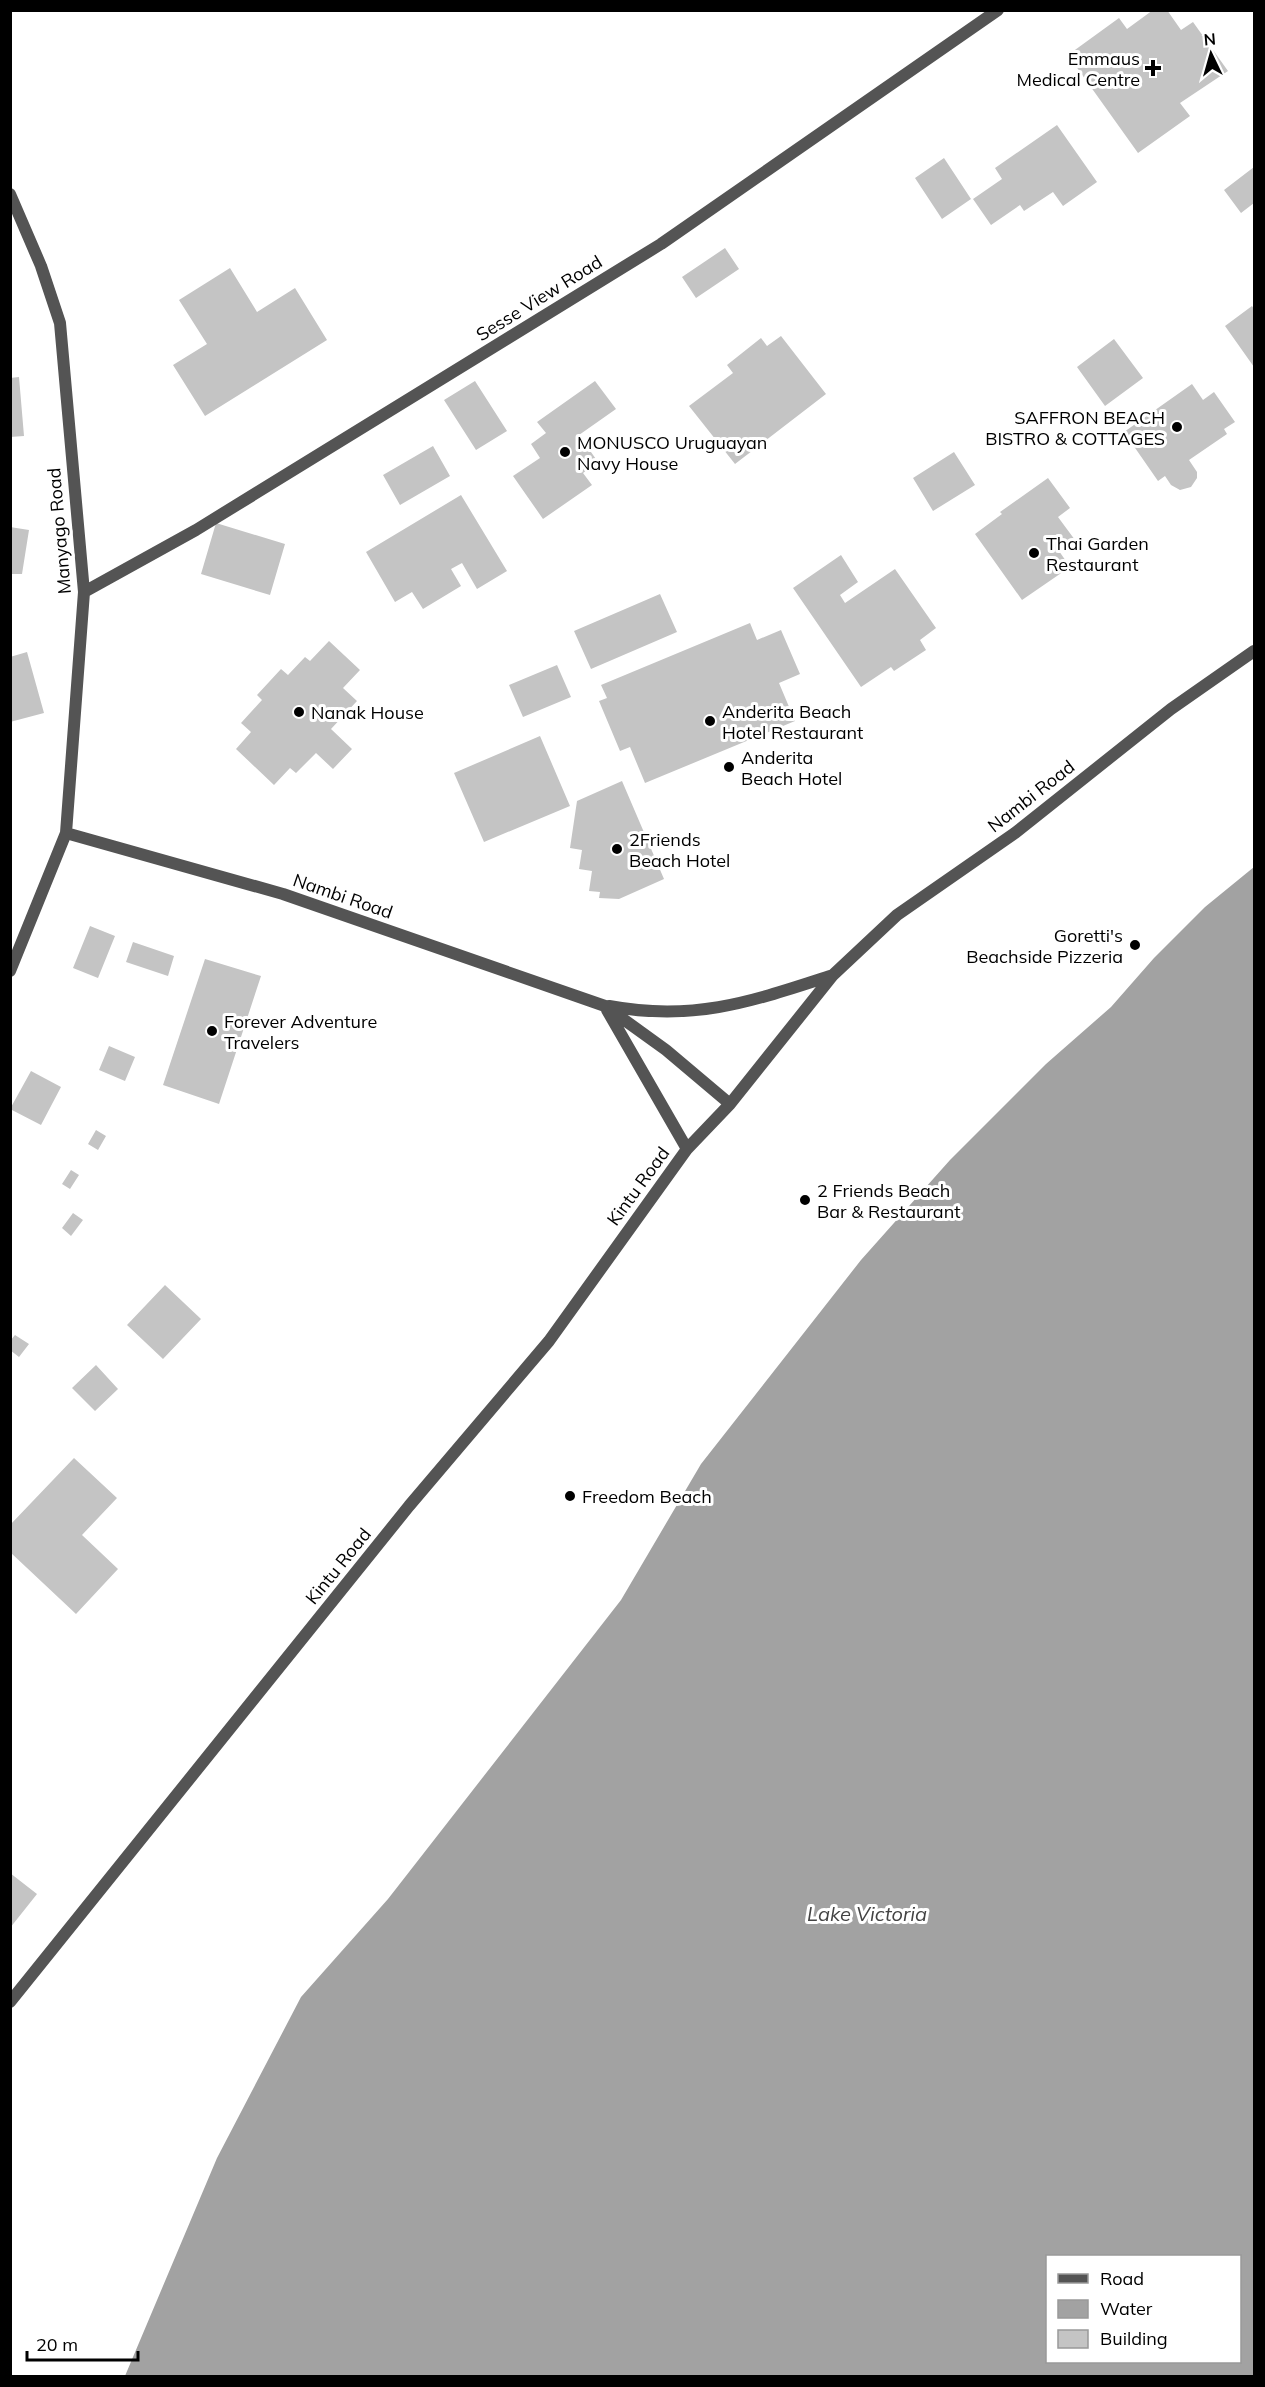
<svg xmlns="http://www.w3.org/2000/svg" width="1265" height="2387" viewBox="0 0 1265 2387" font-family="Mulish,sans-serif">
	<style>
		.water { fill: #a2a2a2; fill-rule: evenodd }
		.building { fill: #c4c4c4 }
		.lines { fill: none; stroke-linecap: round; stroke-linejoin: round }
		.street { stroke: #545454; stroke-width: 12 }
		.poi-dot { fill: #000; stroke: #fff; stroke-width: 2 }
		.labels { text-anchor: middle; dominant-baseline: central; stroke-width: 6; stroke-linejoin: round; paint-order: stroke }
		.poi-label { font-size: 18px; fill: #000; stroke: #fff; text-anchor: start }
		.street-label { font-size: 18px; fill: #000; stroke: #fff }
		.water-label { font-size: 20px; font-style: italic; fill: #434343; stroke: #fff }
	</style>
	<rect width="100%" height="100%" fill="#fff"/>
	<!-- water -->
	<path class="water" d="M1254,867V2376H125L217,2158L301,1997L388,1899L621,1600L701,1464L861,1260L950,1160L1046,1064L1111,1007L1154,958L1205,907ZM1048,2256H1240V2362H1048Z"/>
	<!-- building -->
	<path class="building" d="M1153,10H1167L1181,30L1193,22L1228,71L1180,103L1190,116L1138,153L1068,55L1119,18L1127,29Z
		M1057,125L1097,182L1063,206L1053,192L1024,211L1020,205L991,225L973,199L1002,179L995,168Z
		M944,158L971,199L942,219L915,178Z
		M1254,167V203L1241,213L1224,190Z
		M725,248L739,269L696,298L682,277Z
		M230,268L257,312L295,288L327,340L205,416L173,365L207,344L179,300Z
		M1252,306L1254,309V367L1225,326Z
		M781,336L826,394L735,464L689,406L733,373L727,365L761,338L767,346Z
		M1114,339L1143,378L1105,406L1077,367Z
		M19,377L24,436L10,437V378Z
		M475,381L507,431L476,450L444,400Z
		M595,381L616,409L579,435L598,462L583,473L592,485L543,519L513,476L540,458L531,444L546,433L537,422Z
		M1192,384L1203,400L1214,392L1235,422L1224,429L1227,434L1189,460L1197,472V478L1191,487L1180,490L1171,485L1165,476L1158,481L1124,432Z
		M433,446L450,476L400,505L383,475Z
		M954,452L975,485L933,511L913,478Z
		M1048,478L1070,508L1058,517L1075,540L1059,551L1070,567L1022,600L975,534L1002,514L1000,512Z
		M461,495L507,571L477,589L462,563L451,569L461,586L423,609L412,592L395,602L366,552Z
		M216,523L285,544L270,595L201,574Z
		M10,527L29,530L22,574H10Z
		M841,555L858,582L840,595L845,603L895,569L936,628L920,640L926,650L894,671L891,667L861,687L793,588Z
		M660,594L677,632L591,669L574,631Z
		M750,623L757,640L781,630L800,674L779,683L795,721L645,783L630,747L620,751L599,701L607,698L601,685Z
		M329,641L360,670L343,688L357,701L331,729L352,749L333,769L316,753L296,773L290,768L274,785L236,749L251,732L241,723L262,700L257,695L281,669L288,675L305,657L310,661Z
		M27,652L44,713L10,722V657Z
		M557,665L571,697L523,717L509,685Z
		M540,736L570,806L484,842L454,773Z
		M622,781L664,879L619,899L599,898L600,892L589,891L592,871L579,869L582,850L570,848L577,801Z
		M90,926L115,936L98,978L73,968Z
		M133,942L174,956L168,976L126,962Z
		M205,959L261,976L219,1104L163,1085Z
		M109,1046L135,1057L125,1081L99,1070Z
		M31,1071L61,1087L41,1125L10,1109Z
		M96,1130L106,1136L98,1150L88,1144Z
		M71,1170L79,1175L70,1189L62,1184Z
		M73,1213L83,1220L71,1236L62,1228Z
		M165,1285L201,1319L163,1359L127,1325Z
		M15,1335L29,1344L19,1357L10,1350V1341Z
		M96,1365L118,1389L95,1411L72,1388Z
		M74,1458L117,1498L82,1535L118,1569L76,1614L10,1552V1525Z
		M10,1873L37,1894L10,1928Z"/>
	<g class="lines">
		<!-- street -->
		<path class="street" d="M10,194L41,266L60,323L84,592L66,833L10,971
			M84,592L196,530L661,244L998,10
			M66,833L283,894L605,1006L666,1050L730,1104
			M609,1006C695,1022 753,1001 833,975
			M607,1010L687,1149
			M10,2002L409,1506L549,1341L687,1149L730,1104L833,975L897,915L1015,833L1171,709L1254,651"/>
	</g>
	<!-- markers -->
	<g class="poi-dot">
		<path d="M1150 59h6v6h6v6h-6v6h-6v-6h-6v-6h6z"/>
		<circle cx="1177" cy="427" r="6"/>
		<circle cx="565" cy="452" r="6"/>
		<circle cx="1034" cy="553" r="6"/>
		<circle cx="299" cy="712" r="6"/>
		<circle cx="710" cy="721" r="6"/>
		<circle cx="729" cy="767" r="6"/>
		<circle cx="617" cy="849" r="6"/>
		<circle cx="1135" cy="945" r="6"/>
		<circle cx="212" cy="1031" r="6"/>
		<circle cx="805" cy="1200" r="6"/>
		<circle cx="570" cy="1496" r="6"/>
	</g>
	<g class="labels">
		<!-- poi labels -->
		<g class="poi-label">
			<text x="1140" y="58" text-anchor="end">Emmaus<tspan x="1140" dy="21">Medical Centre</tspan></text>
			<text x="1165" y="417" text-anchor="end">SAFFRON BEACH<tspan x="1165" dy="21">BISTRO &amp; COTTAGES</tspan></text>
			<text x="577" y="442">MONUSCO Uruguayan<tspan x="577" dy="21">Navy House</tspan></text>
			<text x="1046" y="543">Thai Garden<tspan x="1046" dy="21">Restaurant</tspan></text>
			<text x="722" y="711">Anderita Beach<tspan x="722" dy="21">Hotel Restaurant</tspan></text>
			<text x="311" y="712">Nanak House</text>
			<text x="741" y="757">Anderita<tspan x="741" dy="21">Beach Hotel</tspan></text>
			<text x="629" y="839">2Friends<tspan x="629" dy="21">Beach Hotel</tspan></text>
			<text x="1123" y="935" text-anchor="end">Goretti's<tspan x="1123" dy="21">Beachside Pizzeria</tspan></text>
			<text x="224" y="1021">Forever Adventure<tspan x="224" dy="21">Travelers</tspan></text>
			<text x="817" y="1190">2 Friends Beach<tspan x="817" dy="21">Bar &amp; Restaurant</tspan></text>
			<text x="582" y="1496">Freedom Beach</text>
		</g>
		<!-- street labels -->
		<g class="street-label">
			<text transform="translate(539 298) rotate(-32)">Sesse View Road</text>
			<text transform="translate(59 531) rotate(-95)">Manyago Road</text>
			<text transform="translate(1031 796) rotate(-38)">Nambi Road</text>
			<text transform="translate(343 896) rotate(19)">Nambi Road</text>
			<text transform="translate(638 1186) rotate(-54)">Kintu Road</text>
			<text transform="translate(338 1566) rotate(-51)">Kintu Road</text>
		</g>
		<!-- water labels -->
		<g class="water-label">
			<text x="867" y="1913">Lake Victoria</text>
		</g>
	</g>
	<!-- border -->
	<rect width="1265" height="2387" fill="none" stroke="#000000" stroke-width="24"/>
	<!-- legend -->
	<rect x="1046" y="2255" width="195" height="108" fill="#ffffff" stroke="#999999" stroke-width="1.5"/>
	<rect x="1058" y="2274" width="30" height="9" fill="#545454" stroke="#999999" stroke-width="1.5"/>
	<text x="1100" y="2285" font-size="18" fill="#000000">Road</text>
	<rect x="1058" y="2300" width="30" height="18" fill="#a2a2a2" stroke="#999999" stroke-width="1.5"/>
	<text x="1100" y="2315" font-size="18" fill="#000000">Water</text>
	<rect x="1058" y="2330" width="30" height="18" fill="#c4c4c4" stroke="#999999" stroke-width="1.5"/>
	<text x="1100" y="2345" font-size="18" fill="#000000">Building</text>
	<!-- north arrow -->
	<g transform="translate(1211 54) rotate(355)" stroke="#ffffff" stroke-width="4.5" paint-order="stroke">
	<path d="M0-4.5L10 22L0 15L-10 22Z" fill="#000000"/>
	<text y="-9" font-size="16" font-weight="bold" text-anchor="middle" fill="#000000">N</text>
	</g>
	<!-- scale -->
	<path d="M27 2351v9h111v-9" fill="none" stroke="#000000" stroke-width="3"/>
	<text x="36" y="2351" font-size="18" fill="#000000" stroke="#ffffff" stroke-width="4.5" paint-order="stroke">20 m</text>
</svg>
